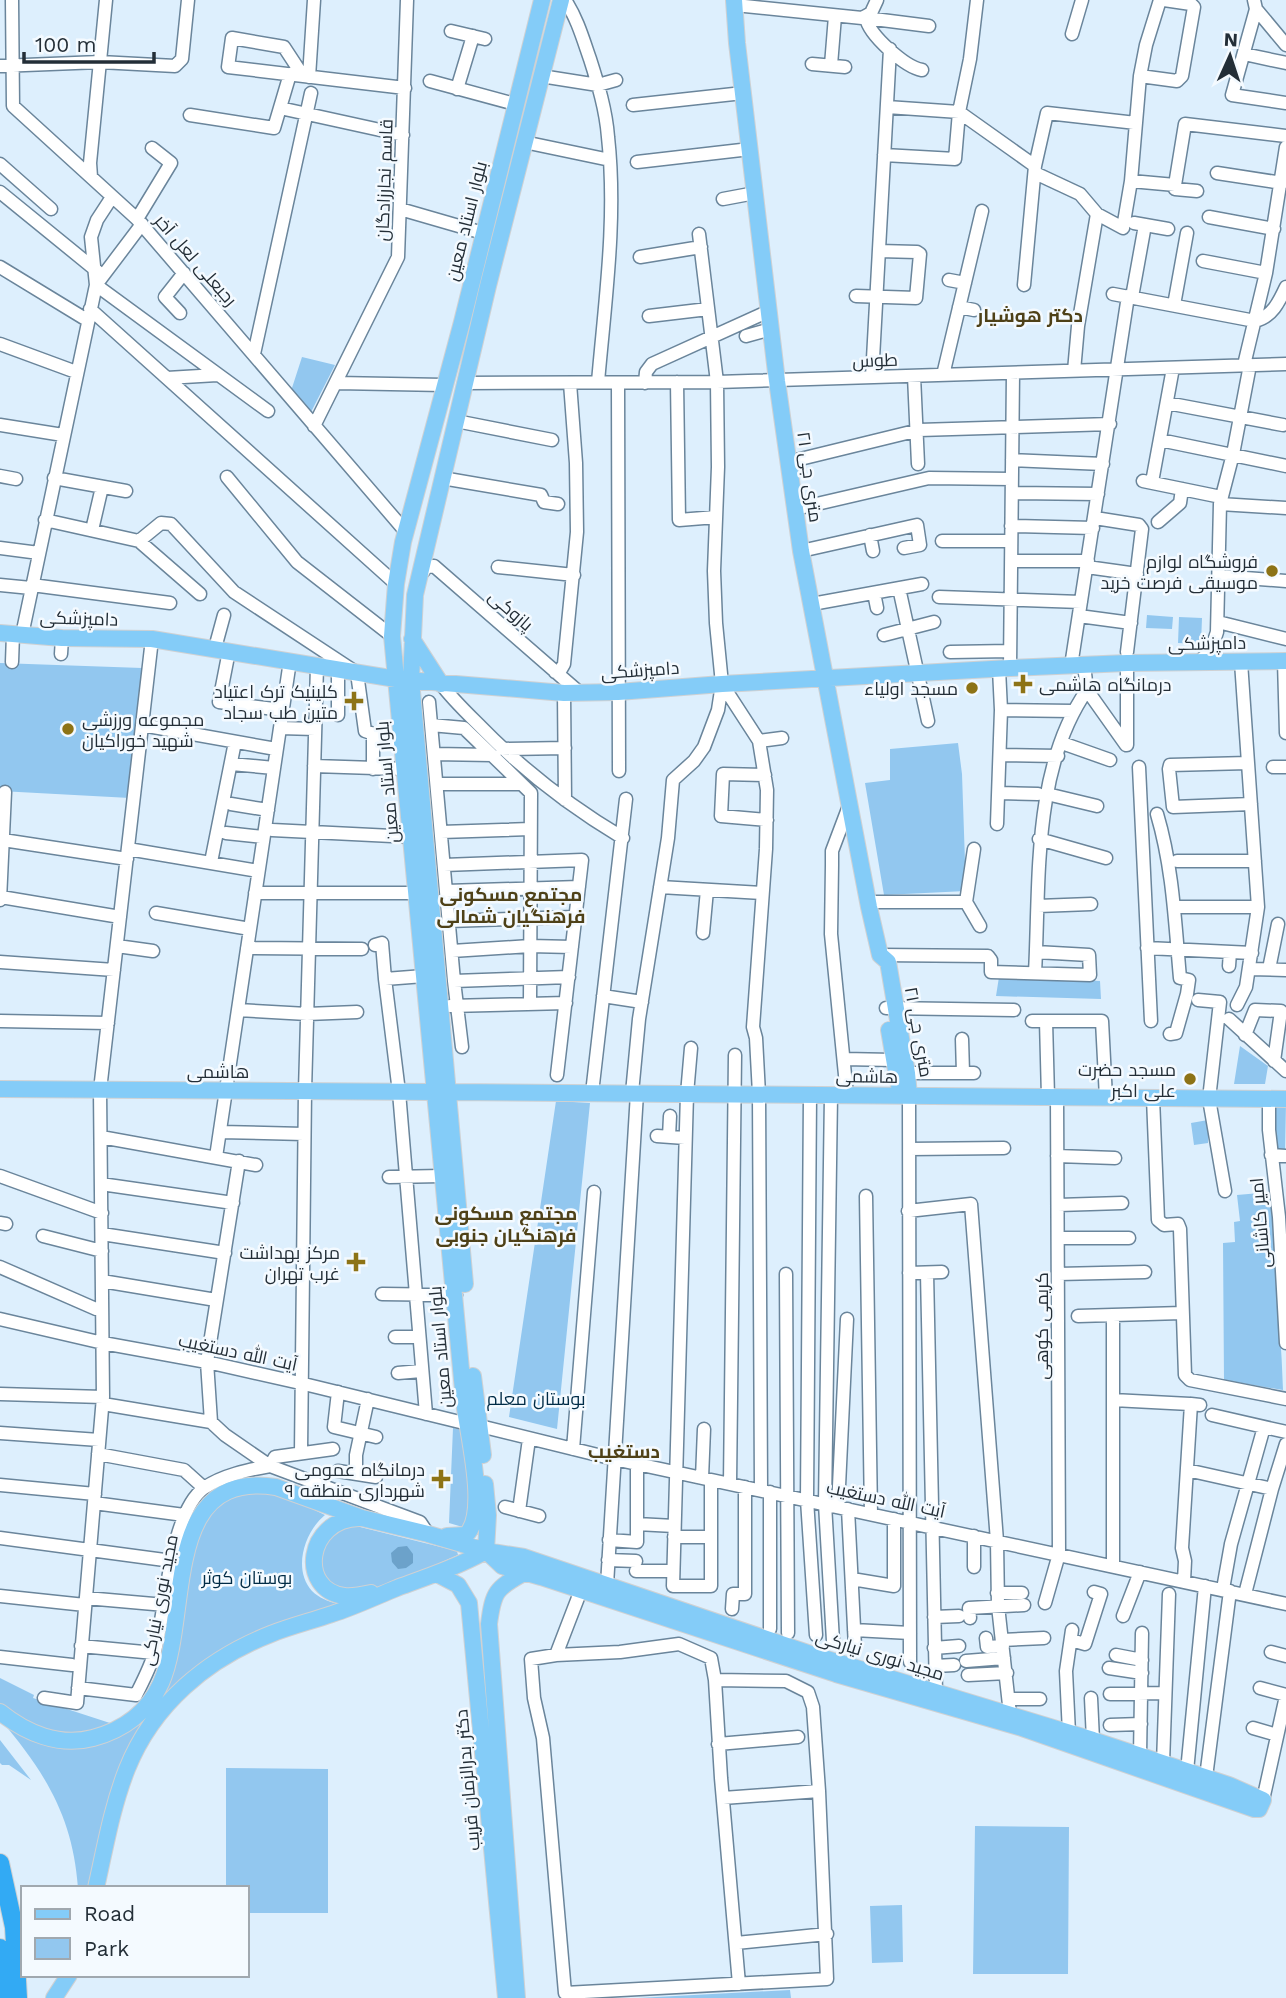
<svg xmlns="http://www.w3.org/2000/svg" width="1286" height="1998" viewBox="0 0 1286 1998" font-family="'Work Sans',Cairo,sans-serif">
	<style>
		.green { fill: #92c7ef }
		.water { fill: #6ca2ca }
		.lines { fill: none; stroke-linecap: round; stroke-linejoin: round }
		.minor-casing { stroke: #6a859b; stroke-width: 15 }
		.major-casing { stroke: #cfd1d3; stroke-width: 18 }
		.highway-casing { stroke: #cfd1d3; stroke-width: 20 }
		.minor { stroke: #fff; stroke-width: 12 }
		.major { stroke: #84ccf8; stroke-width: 16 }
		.highway { stroke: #32aaf4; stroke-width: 18 }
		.poi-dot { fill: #8d7316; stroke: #f4faff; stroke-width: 2.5 }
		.labels { text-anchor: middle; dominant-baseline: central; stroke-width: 5; stroke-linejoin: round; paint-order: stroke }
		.street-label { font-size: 18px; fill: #232e37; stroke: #f4faff }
		.poi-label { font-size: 18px; fill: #232e37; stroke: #f4faff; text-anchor: end }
		.park-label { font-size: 18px; fill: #002c47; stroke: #f4faff }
		.neighbourhood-label { font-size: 19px; font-weight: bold; fill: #4e4118; stroke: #f4faff }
	</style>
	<rect width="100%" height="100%" fill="#ddeffd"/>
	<!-- green -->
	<path class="green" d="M302,357L335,365L310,414L291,391Z
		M1147,615L1173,617L1172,629L1146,628Z
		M1179,617L1202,618L1201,644L1178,643Z
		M0,663L142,668L130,798L0,791Z
		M958,743L962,774L966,891L884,895L865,783L890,780V749Z
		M999,977L1100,981L1101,999L996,996Z
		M1240,1046L1268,1066L1265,1084H1234Z
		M556,1101L590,1103L557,1429L509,1417Z
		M1274,1102L1286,1103L1285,1151L1274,1152Z
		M1208,1120V1143L1194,1145L1191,1123Z
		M1271,1192C1273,1259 1281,1324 1283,1390L1224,1380L1223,1243L1235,1242L1234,1222L1240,1221L1237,1195Z
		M453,1428L465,1431L472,1520L466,1528L449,1523Z
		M251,1491L285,1496L325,1515C305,1531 292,1569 312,1591C319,1598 328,1601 337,1604L254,1635L148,1721L90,1888H78C73,1817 45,1772 0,1719L59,1745L151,1707L194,1546C208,1509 214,1505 251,1491Z
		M356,1526L457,1551L458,1555C430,1567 369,1598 340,1590C314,1583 318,1545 336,1532C342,1528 349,1527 356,1526Z
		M0,1678L34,1695L33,1698L110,1723L111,1728C82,1739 41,1737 15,1719C10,1715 5,1709 0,1704Z
		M0,1740L31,1780L9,1765H2L0,1763Z
		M226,1768L328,1769V1913H247V1888H226Z
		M975,1826L1069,1827L1068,1974H973Z
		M902,1905L903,1962L872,1963L870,1906Z
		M790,1990L791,1998H638Z"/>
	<!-- water -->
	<path class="water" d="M407,1546L413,1554V1563L406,1568L398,1569L392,1562L391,1553L398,1547Z"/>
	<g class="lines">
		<defs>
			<path id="minor" d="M12,0L13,106L137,219L406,532
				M565,0C577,18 583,39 590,59C598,84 606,110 608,137C617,218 605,301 598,382
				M1254,0L1256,9L1286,45
				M735,5L862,18L871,13L877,0
				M1256,9L1232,95L1286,103
				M451,31L485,39
				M1072,34L1082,0
				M1244,54L1286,63
				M812,64L845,67
				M831,65L835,16
				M0,66L100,62L175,66L182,59L188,0
				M922,70C905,67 869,35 866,18L929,26
				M303,76L284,47L232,38L228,67L405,88
				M541,76L598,85L616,80
				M1140,76L1177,81L1182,76L1194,7L1191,4L1164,0
				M309,77L314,0
				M430,81L515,104
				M457,89L473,36
				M633,105L743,93
				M887,107L959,112
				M280,108L403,135
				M959,112L1035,166
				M190,115L274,128L290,74
				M524,142L610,160
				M884,155L955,159L959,112L970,59L977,0
				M637,162L750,149
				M0,164L51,209
				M1035,173L1080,194L1097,214L1123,228L1131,181L1140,76L1146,45L1160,0
				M1217,173L1282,183
				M91,177L90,163L106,0
				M1131,181L1175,185V189L1197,191
				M1175,185L1185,124L1286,136
				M0,192L97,271
				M723,199L755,193
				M400,209L483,233
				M1209,217L1274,229
				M137,219L171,163L152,148
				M1134,223L1168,229
				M142,224L96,285L268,411
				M640,257L701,247
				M1203,261L1266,273
				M0,267L87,320
				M949,280L965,283
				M1024,285L1035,166L1047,113L1136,123
				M1113,294L1255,321C1272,317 1279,302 1286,287
				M856,296L916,298L920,254L917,252L879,251
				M1132,297L1145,225
				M1174,305L1187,233
				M959,307L974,310
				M90,309L396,584
				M180,313L165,297L184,273
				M649,316L708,309
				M746,336L771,329
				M0,344L76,372
				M254,354L311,93
				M1244,365L1266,273L1286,147
				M1074,371L1078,326L1097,214
				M943,375L982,211
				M914,376L918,464
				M872,377L890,49
				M167,378L217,375
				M677,382L679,520L716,517
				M337,383L444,385
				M465,383L717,382L1286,364
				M618,383L619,771
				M645,383L646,372L652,364L769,311
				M1167,403L1283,425
				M456,421L552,440
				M0,425L63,435
				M314,426L398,257L407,0
				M1160,440L1286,466
				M1012,460L1103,464
				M788,462L919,430L1110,424
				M0,476L16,479
				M227,477L297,562L392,636
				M54,478L126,491
				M442,478L541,495L544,502L558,504
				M1143,481L1221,497
				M1152,482L1173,368
				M1012,493L1098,494
				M1220,504L1286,508
				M795,509L929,478L1012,479
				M1095,518L1139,525L1142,529L1127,652
				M45,520L139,541L200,594
				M1158,522L1180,503L1182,489
				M1011,526L1093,528
				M92,530L102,487
				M870,535L873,551
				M139,541L161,523L171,524L234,592L357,673L365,731L403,744
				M942,541H1011
				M0,548L39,553
				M801,551L917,525L920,545L904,548
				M1011,561H1088
				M498,567L574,575
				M1087,567L1137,574
				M420,575L427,567L434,566L580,693
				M1219,576L1286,581
				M0,585L31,588
				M32,585L170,603
				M899,588L928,721
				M874,593L877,608
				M939,597L1081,602
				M812,604L922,584
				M1079,616L1131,623
				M1218,622L1286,639
				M22,635L96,285L91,237L97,220L112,197
				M884,635L934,622
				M215,648L224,615
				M229,651L219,702L282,710
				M950,652L1010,651
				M61,654L62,638
				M1284,661L1286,733
				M12,662L13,634
				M1199,662L1211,650L1217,632L1220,504L1233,454L1250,365
				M1071,666L1128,296
				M1010,668L1013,373
				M338,669V715
				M555,672L560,671L564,664L577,532L576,463L570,383
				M441,684C453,700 467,713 482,728C524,771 571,807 623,838
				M722,684L759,741L767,790L766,849L753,1027L756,1038L759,1094L761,1490
				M1087,690L1126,745
				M564,693L565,800
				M429,702L454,981L462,1047
				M1001,710L1073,711
				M142,725L276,749
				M431,725L464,728L531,793L530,1003
				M280,728L315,729
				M759,741L782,738
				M1062,743L1110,760
				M1127,745V663
				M502,749L565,748
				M434,754L492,755
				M1000,755L1058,756
				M1248,763L1170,765L1169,769L1173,807L1251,804
				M231,764L274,768
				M314,766L405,769
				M1139,767L1151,1021
				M1273,767H1286
				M373,769V735
				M765,775L723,774L721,816L767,820
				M437,784H521
				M999,793L1038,794
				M1047,794L1097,806
				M231,804L268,810
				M1157,814C1173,868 1175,923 1180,978L1189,980L1187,994L1176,1033L1170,1034
				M997,824L1001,710L999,669
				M272,830L412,837
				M441,832L530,829
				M226,833L263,837
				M1039,839L1106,858
				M3,840L127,859
				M128,849L258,871
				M974,849L966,902L980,926
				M1177,861H1255
				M211,862L235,742
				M444,865L582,860L557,1075
				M660,887L762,893
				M446,891L579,887
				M255,893H416
				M1,897L120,917
				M0,900L5,792
				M868,902H966
				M1038,906L1091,904
				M1175,907H1258
				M156,913L250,929
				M448,921L575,917
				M703,933L707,890
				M375,945L382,943L385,979
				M117,946L153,951
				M247,948L362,949
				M1147,948L1252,953
				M452,951L530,946L572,947
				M880,955L988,956L991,960V972L1090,975L1089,955L1036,952
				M0,962L114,970
				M1229,966L1230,952
				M1249,969L1286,970
				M1269,969L1278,924
				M1035,973C1040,880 1032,769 1087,690L1084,665
				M424,976L385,979L399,1092L426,1414
				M454,981L569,977
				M603,996L642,1002
				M1198,1000L1220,1002L1209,1099L1225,1191
				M1237,1005L1246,987L1258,907L1241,662
				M450,1006L566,1003
				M886,1008L1014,1010
				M238,1010L307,1014L357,1012
				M1229,1019L1286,1071
				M0,1021L108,1023
				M1032,1021H1102L1106,1098
				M1046,1021L1048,1097
				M1245,1035L1255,1010L1281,1011L1274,1061
				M962,1039L963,1073
				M691,1048L687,1094L673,1586H711V1480
				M844,1059L893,1060
				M907,1073H974
				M592,1093L626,799
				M632,1093L639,1019L668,838L673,780L694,761L704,747L718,710L722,684L716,623L714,571L718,467L717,382L699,234
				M810,1095L807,1500L816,1635
				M831,1095L825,1504L833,1641
				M847,1095L831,934L832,865V851L849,806
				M909,1096L910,1662
				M1153,1098L1158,1220L1164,1225L1178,1224L1180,1229L1185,1375L1190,1380L1286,1399
				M1269,1099V1130L1279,1217L1286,1343
				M220,1132L304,1134
				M657,1136L685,1138
				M101,1137L256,1165
				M669,1137L670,1116
				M909,1149L1004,1148
				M1271,1155L1286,1156
				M1057,1156L1115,1158
				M216,1157L290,661
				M239,1161L207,1362L211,1422L225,1435L270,1466L420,1522L428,1534
				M0,1176L102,1213
				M389,1177L442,1176
				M101,1184L233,1203
				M866,1196L871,1514
				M1058,1205L1122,1203
				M908,1211L971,1204L997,1541L998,1606L1010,1714
				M0,1223L6,1224
				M102,1234L225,1253
				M43,1236L102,1251
				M1058,1238H1129
				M0,1267L96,1309
				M909,1273L942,1272
				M927,1273L936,1692
				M786,1274L788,1633
				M1058,1274L1145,1272
				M102,1281L216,1300
				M382,1294L456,1295
				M1113,1315V1566
				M1078,1316L1182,1313
				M0,1319L103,1343L207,1362L300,1383L468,1424
				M395,1337H419
				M398,1373L421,1371
				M338,1392L334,1427L376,1437
				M0,1394L103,1397
				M1113,1400L1190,1404
				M103,1404L211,1422
				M1212,1415L1286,1432
				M480,1426L614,1459L1286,1604
				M0,1433L99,1440
				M573,1449L594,1192
				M301,1452L305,1091L317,666
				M98,1454L184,1470L204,1488
				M1187,1470L1272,1489
				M338,1471L376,1477
				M356,1474V1455L368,1399
				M702,1478L704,1429
				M730,1484L735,1055
				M0,1485L95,1494
				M770,1492V1629
				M94,1503L184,1515
				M505,1507L539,1516
				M838,1507L847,1319
				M848,1509L855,1647
				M519,1511L529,1439
				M637,1524L674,1526
				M674,1537H711
				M0,1538L172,1561
				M609,1540L637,1542V1464
				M608,1560L636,1561
				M974,1567V1536
				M636,1571H673
				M852,1579L894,1586V1519
				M1184,1581L1185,1561L1182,1548L1191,1404L1200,1405
				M607,1585L637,1093
				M1223,1589L1231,1544L1264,1427
				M997,1593H1022
				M1245,1594L1272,1489L1286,1444
				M0,1596L85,1605
				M86,1598L165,1605
				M1045,1603L1059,1554L1057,1097
				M732,1609L733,1594H745V1487
				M1123,1616L1140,1572
				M934,1617L959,1616
				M970,1618L969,1608L1024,1605
				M854,1630L910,1633
				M986,1638L987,1647L1003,1646
				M1002,1640L1044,1638
				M1071,1640L1085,1644L1101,1594L1094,1592
				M679,1644L711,1658L715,1680L786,1681L808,1692L813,1707L819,1791L827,1979L565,1993L543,1738L534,1698L531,1659L556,1655L620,1652Z
				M81,1646L154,1653
				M934,1648L959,1646
				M1271,1652L1286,1656
				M556,1655L581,1590
				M1116,1655L1142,1660
				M0,1657L72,1665
				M966,1661L1004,1658
				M935,1666L954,1665
				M1109,1668L1142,1673
				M968,1675L1007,1673
				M715,1680L721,1778L739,1984
				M78,1688L136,1695C143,1681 151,1666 155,1651C166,1609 170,1513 204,1488C223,1475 248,1470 270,1466L275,1457L333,1449
				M1260,1688L1286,1695
				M1110,1694L1164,1693
				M44,1698L77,1703L103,1397L100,1090L152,639
				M1091,1698L1093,1740
				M1009,1699H1040
				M1110,1725L1141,1724
				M1253,1728L1277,1735
				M1069,1733L1066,1671L1072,1630
				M718,1744L798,1737
				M1140,1756L1142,1633
				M1163,1763L1169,1594
				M1187,1771L1205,1586
				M1206,1777L1230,1591
				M723,1798L819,1791
				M1263,1800L1286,1696
				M736,1943L827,1934"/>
			<path id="major" d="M734,0L737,43L777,381L801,551L869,907L880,955L888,962L907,1073L909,1096
				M0,633L62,638L152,639L396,679L564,693L618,692L722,684L1010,668L1127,663L1286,661
				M412,639L441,684
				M889,1030L898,1082L901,1090
				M0,1089L436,1092
				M448,1092L1286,1099
				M465,1284L411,680L415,595L488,286L561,0
				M473,1376L483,1455
				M485,1484L488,1515L486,1551
				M359,1518C306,1519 298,1590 344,1596C352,1597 362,1595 371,1593
				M447,1536L466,1535C489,1513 467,1432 464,1401L392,636L396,584L403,542L462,322L542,0
				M437,1574L458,1585L469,1603L506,1998
				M0,1712C26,1733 59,1747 93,1738C123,1730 148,1712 161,1683C191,1615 160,1469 276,1487L362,1518L428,1534L486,1551L524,1557L817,1656L1093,1740L1229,1785L1263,1800L1259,1809H1254L1019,1727L836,1674L541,1577L502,1566L486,1551
				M96,1888C105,1848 112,1807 127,1769C153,1704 207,1659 271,1634C291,1626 312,1621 332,1614C354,1607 375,1597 397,1588C427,1577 457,1567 486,1551
				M54,1998L69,1975
				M517,1998L489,1624C493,1592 496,1588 524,1573"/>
			<path id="highway" d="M0,1863L14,1927L18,1998
				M0,1948L2,1998"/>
		</defs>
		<!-- minor casing -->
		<use href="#minor" class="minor-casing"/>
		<!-- major casing -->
		<use href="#major" class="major-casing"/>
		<!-- highway casing -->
		<use href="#highway" class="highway-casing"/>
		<!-- minor -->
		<use href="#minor" class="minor"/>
		<!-- major -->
		<use href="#major" class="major"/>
		<!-- highway -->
		<use href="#highway" class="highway"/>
	</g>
	<!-- markers -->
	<g class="poi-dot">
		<circle cx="1272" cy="571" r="7"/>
		<path d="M1019.5 673.5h7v7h7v7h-7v7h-7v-7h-7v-7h7z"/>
		<circle cx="972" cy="688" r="7"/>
		<path d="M350.5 690.5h7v7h7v7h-7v7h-7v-7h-7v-7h7z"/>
		<circle cx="68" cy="729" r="7"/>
		<circle cx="1190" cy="1079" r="7"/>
		<path d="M352.5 1251.5h7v7h7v7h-7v7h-7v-7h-7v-7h7z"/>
		<path d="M437.5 1468.5h7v7h7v7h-7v7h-7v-7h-7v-7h7z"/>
	</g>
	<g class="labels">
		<!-- street labels -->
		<g class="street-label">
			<text transform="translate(384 180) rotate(-88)">قاسم نجارزادگان</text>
			<text transform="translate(466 221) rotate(-76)">بلوار استاد معین</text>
			<text transform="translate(196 260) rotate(49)">رجبعلی لعل آخر</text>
			<text transform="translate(875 360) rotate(-2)">طوس</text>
			<text transform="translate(810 477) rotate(82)">۲۱ متری جی</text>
			<text transform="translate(511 610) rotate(41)">پازوکی</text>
			<text transform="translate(79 618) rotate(2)">دامپزشکی</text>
			<text transform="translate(1207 643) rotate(-1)">دامپزشکی</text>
			<text transform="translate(640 670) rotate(-4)">دامپزشکی</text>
			<text transform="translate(387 782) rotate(-95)">بلوار استاد معین</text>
			<text transform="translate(919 1032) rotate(80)">۲۱ متری جی</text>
			<text x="218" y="1071">هاشمی</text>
			<text transform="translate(867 1076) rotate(1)">هاشمی</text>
			<text transform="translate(1260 1223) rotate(-95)">امیر کاشانی</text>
			<text transform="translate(1041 1326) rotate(-90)">کریمی کوهی</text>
			<text transform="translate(440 1347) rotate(-95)">بلوار استاد معین</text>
			<text transform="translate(238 1352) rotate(12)">آیت الله دستغیب</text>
			<text transform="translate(886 1499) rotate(12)">آیت الله دستغیب</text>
			<text transform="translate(159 1600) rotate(-79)">مجید نوری نیارکی</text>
			<text transform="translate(880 1655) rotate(17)">مجید نوری نیارکی</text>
			<text transform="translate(467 1780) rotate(-95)">دکتر بدرالزمان قریب</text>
		</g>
		<!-- poi labels -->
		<g class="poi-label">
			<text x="1258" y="561">فروشگاه لوازم<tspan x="1258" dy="21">موسیقی فرصت خرید</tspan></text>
			<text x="1039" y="684" text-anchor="start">درمانگاه هاشمی</text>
			<text x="958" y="688">مسجد اولیاء</text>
			<text x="338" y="691">کلینیک ترک اعتیاد<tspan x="338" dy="21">متین طب سجاد</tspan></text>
			<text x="82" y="719" text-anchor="start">مجموعه ورزشی<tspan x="82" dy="21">شهید خوراکیان</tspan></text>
			<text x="1176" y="1069">مسجد حضرت<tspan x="1176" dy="21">علی اکبر</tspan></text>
			<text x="340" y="1252">مرکز بهداشت<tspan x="340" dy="21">غرب تهران</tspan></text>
			<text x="425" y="1469">درمانگاه عمومی<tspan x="425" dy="21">شهرداری منطقه ۹</tspan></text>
		</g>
		<!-- park labels -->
		<g class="park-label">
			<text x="536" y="1398">بوستان معلم</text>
			<text x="247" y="1577">بوستان کوثر</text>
		</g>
		<!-- neighbourhood labels -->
		<g class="neighbourhood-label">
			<text x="1030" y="315">دکتر هوشیار</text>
			<text x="511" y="894">مجتمع مسکونی<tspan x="511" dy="22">فرهنگیان شمالی</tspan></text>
			<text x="506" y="1213">مجتمع مسکونی<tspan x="506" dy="22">فرهنگیان جنوبی</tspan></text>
			<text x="624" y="1451">دستغیب</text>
		</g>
	</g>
	<!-- legend -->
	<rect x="21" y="1886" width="228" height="91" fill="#f4faff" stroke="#a0a8af" stroke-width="2"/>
	<rect x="35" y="1909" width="35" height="10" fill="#84ccf8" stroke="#a0a8af" stroke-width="2"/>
	<text x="84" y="1921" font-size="21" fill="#232e37">Road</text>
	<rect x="35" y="1938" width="35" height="21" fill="#92c7ef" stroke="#a0a8af" stroke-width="2"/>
	<text x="84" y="1956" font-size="21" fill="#232e37">Park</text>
	<!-- north arrow -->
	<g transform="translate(1230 56) rotate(3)" stroke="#f4faff" stroke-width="5" paint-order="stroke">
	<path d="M0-5L12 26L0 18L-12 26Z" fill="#232e37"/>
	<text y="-10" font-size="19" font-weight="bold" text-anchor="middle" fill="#232e37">N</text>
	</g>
	<!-- scale -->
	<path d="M24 52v10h130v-10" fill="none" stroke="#232e37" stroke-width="3.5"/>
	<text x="35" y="52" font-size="21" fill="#232e37" stroke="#f4faff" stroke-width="5" paint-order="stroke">100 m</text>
</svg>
